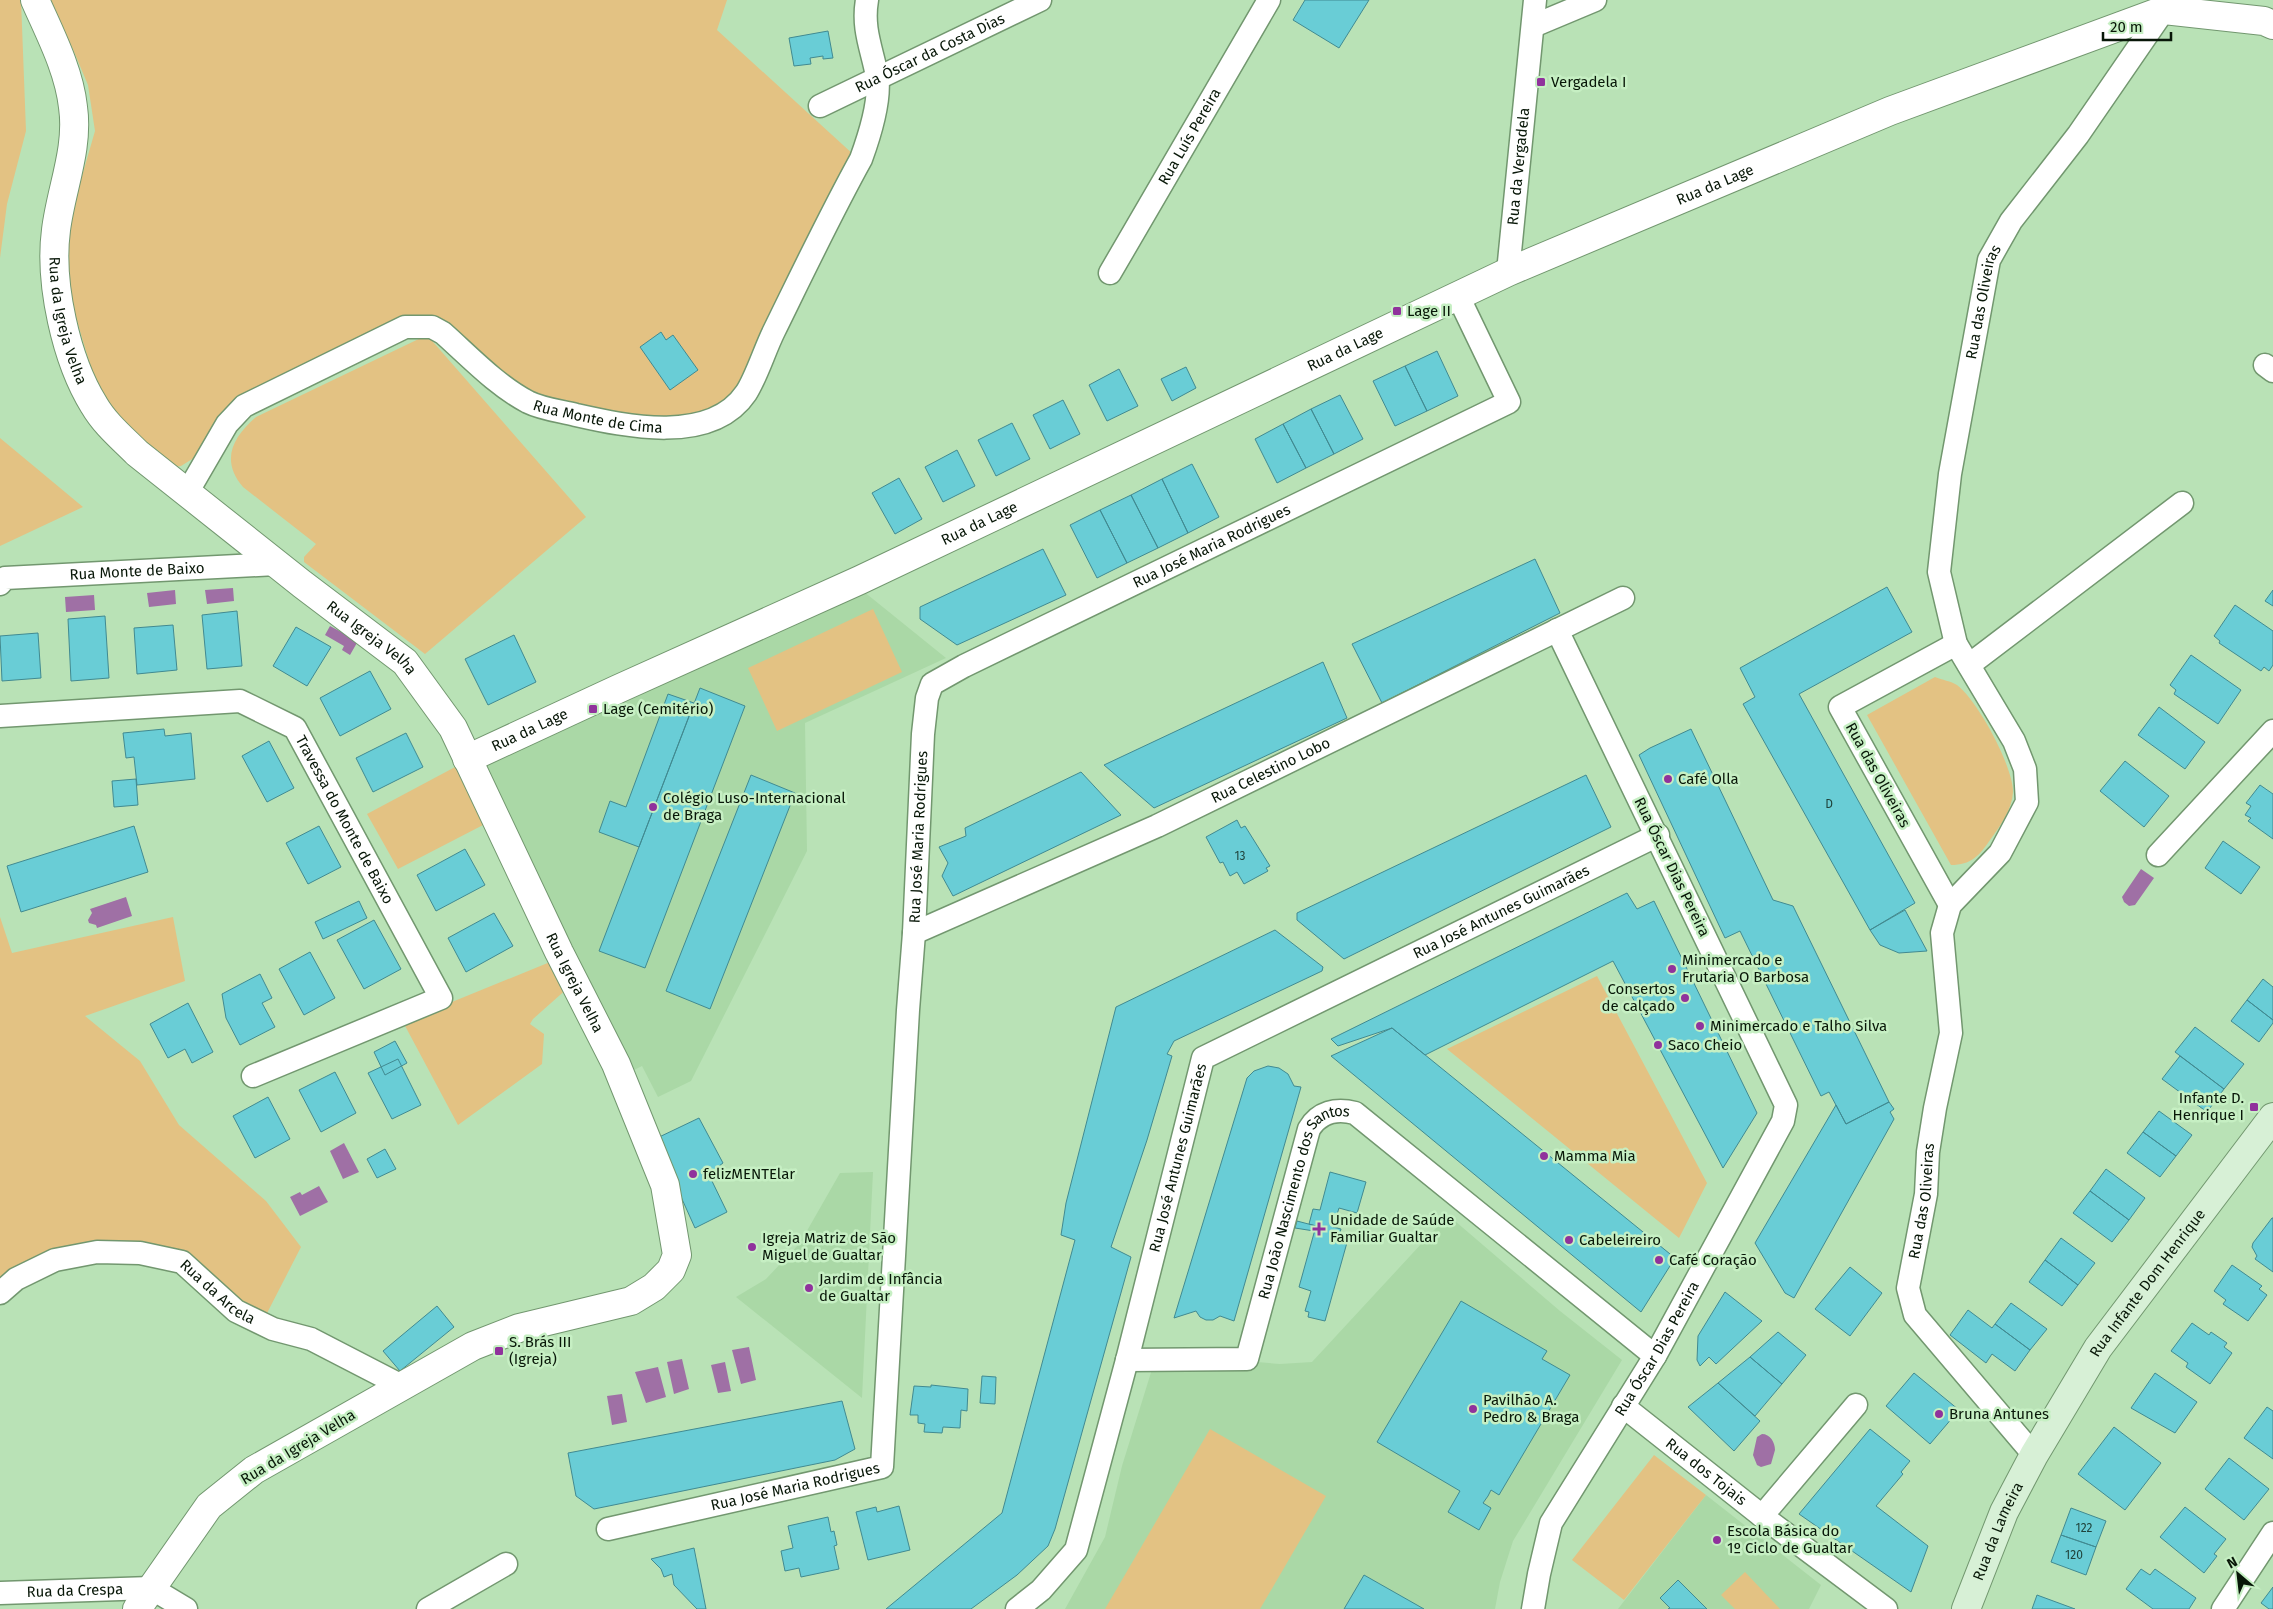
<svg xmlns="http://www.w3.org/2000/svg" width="2273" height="1609" viewBox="0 0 2273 1609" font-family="'Fira Sans',sans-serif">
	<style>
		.built { fill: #aad8a6 }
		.green { fill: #e3c283 }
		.water { fill: #9f70a5 }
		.building { fill: #69cdd6; stroke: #418a91 }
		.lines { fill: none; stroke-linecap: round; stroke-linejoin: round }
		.minor-casing { stroke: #72976f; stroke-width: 25 }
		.tertiary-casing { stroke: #72976f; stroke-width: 30 }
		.secondary-casing { stroke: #72976f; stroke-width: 30 }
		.minor { stroke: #fff; stroke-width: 22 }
		.tertiary { stroke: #fff; stroke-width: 28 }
		.secondary { stroke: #d7f0d6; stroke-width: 28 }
		.poi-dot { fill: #90329c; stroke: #c6efc3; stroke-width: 2 }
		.labels { text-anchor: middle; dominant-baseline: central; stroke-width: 5; stroke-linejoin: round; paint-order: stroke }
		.number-label { font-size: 12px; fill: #20443c }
		.street-label { font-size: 15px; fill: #081708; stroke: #c6efc3 }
		.poi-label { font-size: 15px; fill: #081708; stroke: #c6efc3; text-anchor: start }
	</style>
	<rect width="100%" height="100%" fill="#b9e2b6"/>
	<!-- built -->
	<path class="built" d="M863,591L946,658L805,723L807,851L691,1081L658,1097L642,1066L628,1073L479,764Z
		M873,1172L862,1398L736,1297L766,1279L800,1243L840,1173Z
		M1448,1215L1560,1311L1622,1360L1513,1541L1500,1582L1495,1609H1065L1105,1537L1122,1466L1153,1366L1257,1362L1280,1364L1312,1362Z
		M1706,1495L1821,1585L1809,1609H1618Z"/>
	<!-- green -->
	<path class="green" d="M0,0H21L26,131L7,204L0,258Z
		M50,0H727L717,30L854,155L740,383L724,400L702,413L669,417L629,415L537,397L499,371L447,322L437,316H410L242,398L197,456L181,466L174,467L134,434L110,407L91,368L74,311L65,268L67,228L95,131L88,85L72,47L50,7Z
		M427,335L586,517L425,654L304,562V557L316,544L243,487C220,460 233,437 256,417Z
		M0,438L83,507L0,546Z
		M873,609L902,672L777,731L748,668Z
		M1935,677C1942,680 1951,681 1957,685C1978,701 2013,766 2013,792C2012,810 2000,826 1990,840C1979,856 1971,865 1951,865L1867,715Z
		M457,766L485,824L398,869L367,814Z
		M0,917L12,953L173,917L185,981L85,1016L140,1061L179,1125L266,1201L301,1247L264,1319L227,1296L181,1252L97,1245L0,1282Z
		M555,960L569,987L533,1019L530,1024L544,1034L542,1064L458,1125L403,1022Z
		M1597,976L1707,1183L1679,1238L1447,1049Z
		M1210,1429L1326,1496L1260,1609H1105Z
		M1654,1455L1706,1495L1624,1600L1572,1560Z
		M1745,1572L1780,1609H1735L1721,1595Z"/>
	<!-- water -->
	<path class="water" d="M233,588L234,601L207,604L205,590Z
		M175,590L176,604L149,607L147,593Z
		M94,595L95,610L66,612L65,597Z
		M330,626L358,641L350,655L342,650L344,646L325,635Z
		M2141,869L2154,878L2135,905L2129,906L2124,902L2122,897Z
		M126,897L132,916L97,928L96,925L89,923L88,920L92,913L90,909Z
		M344,1143L359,1172L343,1179L330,1151Z
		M319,1186L328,1202L300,1216L290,1197L300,1192L302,1195Z
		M749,1347L756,1380L741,1384L732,1350Z
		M682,1359L689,1389L674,1394L667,1362Z
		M725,1362L731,1391L718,1393L711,1365Z
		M658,1367L666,1397L646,1403L635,1372Z
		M622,1394L627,1422L612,1425L607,1396Z
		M1762,1434C1770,1434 1775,1442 1775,1450L1771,1464L1761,1467L1757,1465L1753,1455L1757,1437Z"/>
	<!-- building -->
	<path class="building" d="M1305,0H1369L1339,48L1293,20Z
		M828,31L833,58L823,59V56L810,58L811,64L794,66L789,38Z
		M661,332L666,340L673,335L698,370L670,390L640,347Z
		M1437,351L1458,396L1427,411L1405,366Z
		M1405,366L1427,411L1395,426L1373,381Z
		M1186,367L1196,388L1172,401L1161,379Z
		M1119,369L1138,406L1107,421L1089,385Z
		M1340,395L1363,439L1334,454L1311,409Z
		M1063,400L1080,434L1050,449L1033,415Z
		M1311,409L1334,454L1306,468L1283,424Z
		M1012,423L1030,459L996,476L978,440Z
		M1283,424L1306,468L1277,483L1255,439Z
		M957,450L975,486L943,502L925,467Z
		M1192,464L1219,517L1188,533L1162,479Z
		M899,478L922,519L895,534L872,493Z
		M1162,479L1188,533L1158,548L1131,495Z
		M1131,495L1158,548L1127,563L1100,510Z
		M1100,510L1127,563L1097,578L1070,525Z
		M1043,549L1066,595L957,645L920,619V607Z
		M1535,559L1560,613L1382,703L1352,644Z
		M1887,587L1912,632L1799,694L1915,903L1870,930L1743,704L1755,697L1740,668Z
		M2273,590V606L2265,601Z
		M2235,605L2273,631V665L2269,671L2264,667L2261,671L2219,643L2220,641L2214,636Z
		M237,611L242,666L207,669L202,615Z
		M105,616L109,678L71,681L68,619Z
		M173,625L177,670L137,674L134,628Z
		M296,627L331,647L307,686L273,666Z
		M38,633L41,678L2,681L0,636Z
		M514,635L536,682L488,705L465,659Z
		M2191,655L2241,690L2218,724L2174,694L2176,690L2170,685Z
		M1323,662L1347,718L1154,808L1104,765Z
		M370,671L391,709L340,736L320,698Z
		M700,688L745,706L645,968L599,951Z
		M668,694L694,703L639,847L599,832L610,801L626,807Z
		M2159,707L2205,742L2185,769L2138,735Z
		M164,729L165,736L191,733L195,779L137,785L134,757L126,758L123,733Z
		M1691,729L1773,900L1793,906L1889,1102L1846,1124L1829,1092L1821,1096L1740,931L1725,938L1639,755L1650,748Z
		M406,733L423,767L373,792L356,758Z
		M269,741L294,788L267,802L242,756Z
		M2125,761L2169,796L2144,827L2100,791Z
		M1081,772L1121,815L953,896L942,876L948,863L939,847L966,836L965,828Z
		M751,775L795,793L710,1009L666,991Z
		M1586,775L1611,827L1344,959L1297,920V913Z
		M136,779L138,805L114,807L112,781Z
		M2260,785L2273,794V839L2248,821L2251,818L2245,815L2251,806L2246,803Z
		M1237,820L1241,828L1245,826L1270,866L1266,868L1268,871L1244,884L1237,872L1230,876L1223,862L1220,863L1206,837Z
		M134,826L148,872L21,912L7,866Z
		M319,826L341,867L308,884L286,843Z
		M2223,841L2260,867L2241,894L2205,868Z
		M465,849L485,885L436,911L417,875Z
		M1627,893L1637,909L1654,901L1757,1113L1723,1168L1613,961L1425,1055L1392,1028L1338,1046L1331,1039Z
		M359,901L367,918L323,939L315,922Z
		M1905,910L1927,951L1899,953L1880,945L1870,930Z
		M494,913L513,946L466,972L448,938Z
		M374,920L401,969L364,989L337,940Z
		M1275,930L1323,967L1322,971L1174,1041L1167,1054L1172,1056L1147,1140L1111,1247L1131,1257L1055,1529L1048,1546L1017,1575L971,1609H886L1002,1513L1075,1240L1061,1235L1066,1203L1116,1007Z
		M310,952L335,998L304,1015L279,969Z
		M260,974L272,998L262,1003L275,1027L240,1045L226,1018L222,994Z
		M2263,979L2273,987V1020L2247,1000Z
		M2247,1000L2273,1020V1023L2259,1042L2231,1021Z
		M188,1003L213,1052L192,1063L185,1049L168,1058L150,1024Z
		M2195,1027L2244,1064L2224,1089L2175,1052Z
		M1392,1028L1675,1258L1641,1312L1331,1056Z
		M395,1041L407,1063L385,1075L374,1052Z
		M2180,1056L2224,1089L2207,1112L2162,1079Z
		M398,1059L421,1105L392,1119L368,1073Z
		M1268,1066L1279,1068L1288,1074L1294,1086L1301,1087L1234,1321L1220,1316L1213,1320H1206L1200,1317L1196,1311L1174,1318L1247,1078L1254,1071Z
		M335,1072L356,1113L321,1132L299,1090Z
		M268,1097L290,1139L255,1158L233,1116Z
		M1889,1102L1894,1109L1890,1112L1894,1119L1794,1298L1785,1293L1755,1243L1836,1105L1846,1124Z
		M2159,1111L2192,1135L2176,1156L2143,1132Z
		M699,1118L723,1163L719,1166L722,1171L710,1177L727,1212L695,1228L655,1139Z
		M2143,1132L2176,1156L2160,1177L2127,1153Z
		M385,1149L396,1169L377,1178L367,1159Z
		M2106,1169L2145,1198L2129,1220L2090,1191Z
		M1330,1172L1366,1182L1357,1213L1339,1208L1333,1227L1341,1229L1339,1236L1348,1239L1325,1321L1308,1317L1309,1312L1305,1311L1311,1291L1299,1287L1316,1226L1309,1224L1313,1209L1320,1210Z
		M2090,1191L2129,1220L2112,1242L2073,1213Z
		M2272,1218H2273V1272L2255,1259L2257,1256L2252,1247L2253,1243Z
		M1297,1221L1316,1226L1314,1231L1295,1228Z
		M2061,1238L2095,1263L2078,1285L2045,1260Z
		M2045,1260L2078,1285L2062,1306L2029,1282Z
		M2232,1265L2262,1286L2259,1289L2267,1295L2248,1321L2223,1304L2226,1300L2214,1291Z
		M1850,1267L1882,1293L1850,1336L1815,1309Z
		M1725,1292L1762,1321L1716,1364L1709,1357L1700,1366L1697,1360L1698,1336Z
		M1461,1301L1547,1351L1542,1359L1570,1375L1499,1495L1491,1490L1488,1496L1483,1503L1491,1508L1479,1530L1448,1512L1460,1491L1377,1442Z
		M2011,1303L2047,1329L2030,1350L1995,1324Z
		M437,1306L454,1327L400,1371L383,1351Z
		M1968,1310L1992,1328L1995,1324L2030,1350L2015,1371L1992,1354L1986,1363L1950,1335Z
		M2192,1323L2209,1335L2211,1332L2227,1343L2224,1347L2232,1353L2210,1384L2186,1367L2188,1363L2171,1351Z
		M1778,1332L1806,1355L1782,1384L1750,1357Z
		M1750,1357L1782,1384L1755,1416L1718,1383Z
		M1914,1373L1959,1410L1930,1444L1886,1406Z
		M2155,1373L2197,1402L2175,1433L2131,1408Z
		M982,1376L996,1377L995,1404L980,1403Z
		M1718,1383L1760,1421L1734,1451L1688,1407Z
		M931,1385L968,1389L967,1411L961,1410L960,1428L943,1427L942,1433L924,1432L925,1424L918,1423V1415H910L914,1386L931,1387Z
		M842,1401L855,1449L835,1460L594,1509L576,1496L568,1453Z
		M2267,1407L2273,1411V1459L2244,1438Z
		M2114,1427L2161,1463L2125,1510L2078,1474Z
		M1870,1429L1910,1461L1901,1472L1903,1474L1876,1506L1928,1546L1911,1592L1799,1514Z
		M2229,1458L2269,1489L2244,1520L2205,1489Z
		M899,1506L910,1550L868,1560L856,1512L876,1507L877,1512Z
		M2185,1507L2226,1539L2214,1554L2217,1556L2204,1573L2160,1537Z
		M2071,1508L2106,1521L2096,1547L2061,1535Z
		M828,1517L831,1532L834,1531L837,1545L834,1546L839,1569L801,1577L799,1568L785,1571L781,1551L793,1548L788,1526Z
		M2061,1535L2096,1547L2086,1575L2051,1562Z
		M694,1548L706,1609H697L674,1585L672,1574L664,1577L661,1569L651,1559Z
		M2141,1569L2150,1575L2155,1569L2196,1598L2189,1609H2153L2126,1589Z
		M1364,1575L1424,1609H1344Z
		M1678,1580L1707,1609H1668L1670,1608L1660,1598Z
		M2273,1587V1609H2269L2261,1603Z
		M2037,1595L2075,1609H2032Z"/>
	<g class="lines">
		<defs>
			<g id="minor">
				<path d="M1533,26L1595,0"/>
				<path id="s1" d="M820,106L1040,0"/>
				<path id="s2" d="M1508,272L1535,0"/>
				<path id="s3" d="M1110,273L1269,0"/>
				<path d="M2265,365L2273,371"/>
				<path id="s4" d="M187,493L227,424L244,406L405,327H432L443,333C470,357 496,385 528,402C542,409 560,411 576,415C625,426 711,445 746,393C756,378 765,349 774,331C802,274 830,215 861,159C869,137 881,99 877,76C872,49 862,29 867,0"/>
				<path id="s5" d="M0,584L5,578L276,564"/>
				<path d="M1969,665L2182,503"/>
				<path id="s6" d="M0,716L240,701L295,728L441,998L253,1076"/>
				<path d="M2158,855L2273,731"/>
				<path d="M1950,905L1840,707L1956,644"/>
				<path id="s7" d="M914,933L1157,826L1623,598"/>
				<path id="s8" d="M0,1293L16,1279L55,1260L97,1252L140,1253L182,1262L236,1311L273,1329L311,1339L402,1386"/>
				<path id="s9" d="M1127,1360L1247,1359L1309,1129C1319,1112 1336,1108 1355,1113L1655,1356"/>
				<path id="s10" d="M1623,1406L1762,1516L1886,1609"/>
				<path id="s11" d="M2034,1455L1915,1315L1908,1288L1926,1194L1928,1152L1935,1108L1951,1033L1942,933L1950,905L2000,853L2027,802L2025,769L2014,741L1956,644L1939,572L1950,474L1989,260L2011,221L2078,135L2164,10L2167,3"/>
				<path d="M1762,1516L1856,1405"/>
				<path id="s12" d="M608,1529L882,1467L908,1010L914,933L923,734L927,698L932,684L964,666L1509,402L1458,296"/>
				<path id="s13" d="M0,1593L151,1588L186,1609"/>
				<path d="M428,1609L506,1564"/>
				<path id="s14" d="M1017,1609L1041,1590L1076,1550L1127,1360L1203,1058L1658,835"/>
				<path id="s15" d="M1533,1609L1539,1574L1551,1523L1655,1356L1783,1121L1786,1105L1557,630"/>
				<path d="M2223,1609L2273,1533"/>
			</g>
			<g id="tertiary">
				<path id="s16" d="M35,0C50,34 69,70 73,107C79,149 61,189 56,230C49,283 66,360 94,405C105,424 122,438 137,453L302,584L405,662L453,728L559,952L616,1064L665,1185L677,1255L671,1270L654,1287L631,1301L519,1328L473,1346L254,1470L209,1506L137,1609"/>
				<path id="s17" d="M467,759L618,689L860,580L1508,272L1890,111L2164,10L2264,21L2273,25"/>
			</g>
			<g id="secondary">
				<path id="s18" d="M1966,1609L2004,1512L2034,1455L2098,1348L2273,1117"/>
			</g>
		</defs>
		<!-- minor casing -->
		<use href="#minor" class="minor-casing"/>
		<!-- tertiary casing -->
		<use href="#tertiary" class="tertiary-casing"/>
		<!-- secondary casing -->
		<use href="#secondary" class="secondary-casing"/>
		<!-- minor -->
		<use href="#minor" class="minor"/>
		<!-- tertiary -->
		<use href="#tertiary" class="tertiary"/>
		<!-- secondary -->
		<use href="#secondary" class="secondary"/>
	</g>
	<!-- markers -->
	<g class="poi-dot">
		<rect x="1536" y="77" width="10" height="10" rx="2.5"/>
		<rect x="1392" y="306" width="10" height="10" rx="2.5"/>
		<rect x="588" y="704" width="10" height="10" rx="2.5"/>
		<circle cx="1668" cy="779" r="5"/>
		<circle cx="653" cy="807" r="5"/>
		<circle cx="1672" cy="969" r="5"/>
		<circle cx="1685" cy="998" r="5"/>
		<circle cx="1700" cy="1026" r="5"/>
		<circle cx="1658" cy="1045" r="5"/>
		<rect x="2249" y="1102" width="10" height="10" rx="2.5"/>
		<circle cx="1544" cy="1156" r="5"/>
		<circle cx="693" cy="1174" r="5"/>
		<path d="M1316.5 1221.5h5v5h5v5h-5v5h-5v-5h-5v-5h5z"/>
		<circle cx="1569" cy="1240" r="5"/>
		<circle cx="752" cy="1247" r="5"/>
		<circle cx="1659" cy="1260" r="5"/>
		<circle cx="809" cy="1288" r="5"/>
		<rect x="494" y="1346" width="10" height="10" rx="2.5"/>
		<circle cx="1473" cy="1409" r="5"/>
		<circle cx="1939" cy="1414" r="5"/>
		<circle cx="1717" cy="1540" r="5"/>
	</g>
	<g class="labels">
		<!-- number labels -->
		<g class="number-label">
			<text x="1829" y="804">D</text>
			<text x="1240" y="856">13</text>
			<text x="2084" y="1528">122</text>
			<text x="2074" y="1555">120</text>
		</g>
		<!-- street labels -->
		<g class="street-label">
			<text stroke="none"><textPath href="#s1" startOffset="122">Rua Óscar da Costa Dias</textPath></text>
			<text stroke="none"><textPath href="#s3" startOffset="158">Rua Luís Pereira</textPath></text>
			<text stroke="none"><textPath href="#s2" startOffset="106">Rua da Vergadela</textPath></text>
			<text stroke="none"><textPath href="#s17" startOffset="1374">Rua da Lage</textPath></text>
			<text stroke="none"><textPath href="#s11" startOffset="1254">Rua das Oliveiras</textPath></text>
			<text stroke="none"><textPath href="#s16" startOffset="331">Rua da Igreja Velha</textPath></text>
			<text stroke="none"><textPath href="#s17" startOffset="969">Rua da Lage</textPath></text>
			<text stroke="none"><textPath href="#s4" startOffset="505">Rua Monte de Cima</textPath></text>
			<text stroke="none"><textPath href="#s17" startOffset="564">Rua da Lage</textPath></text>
			<text stroke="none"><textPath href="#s12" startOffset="1378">Rua José Maria Rodrigues</textPath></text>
			<text stroke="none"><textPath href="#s5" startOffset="140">Rua Monte de Baixo</textPath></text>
			<text stroke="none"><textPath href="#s16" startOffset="784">Rua Igreja Velha</textPath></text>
			<text stroke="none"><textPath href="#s17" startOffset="69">Rua da Lage</textPath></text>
			<text stroke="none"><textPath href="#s7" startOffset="392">Rua Celestino Lobo</textPath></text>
			<text transform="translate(1878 775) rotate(61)">Rua das Oliveiras</text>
			<text stroke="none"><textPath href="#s6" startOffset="406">Travessa do Monte de Baixo</textPath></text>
			<text stroke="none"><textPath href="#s12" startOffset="912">Rua José Maria Rodrigues</textPath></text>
			<text transform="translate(1672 867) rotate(64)">Rua Óscar Dias Pereira</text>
			<text stroke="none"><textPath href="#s14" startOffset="924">Rua José Antunes Guimarães</textPath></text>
			<text stroke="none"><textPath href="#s16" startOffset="1189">Rua Igreja Velha</textPath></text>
			<text stroke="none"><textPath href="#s14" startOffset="489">Rua José Antunes Guimarães</textPath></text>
			<text stroke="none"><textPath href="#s11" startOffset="300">Rua das Oliveiras</textPath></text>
			<text stroke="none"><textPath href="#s9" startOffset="294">Rua João Nascimento dos Santos</textPath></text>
			<text stroke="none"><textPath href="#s18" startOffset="375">Rua Infante Dom Henrique</textPath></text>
			<text stroke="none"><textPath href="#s8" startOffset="240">Rua da Arcela</textPath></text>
			<text stroke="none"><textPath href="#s15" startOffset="292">Rua Óscar Dias Pereira</textPath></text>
			<text transform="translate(298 1447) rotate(-31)">Rua da Igreja Velha</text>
			<text stroke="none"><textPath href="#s10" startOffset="106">Rua dos Tojais</textPath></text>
			<text stroke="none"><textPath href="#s12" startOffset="192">Rua José Maria Rodrigues</textPath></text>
			<text stroke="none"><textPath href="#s18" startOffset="84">Rua da Lameira</textPath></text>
			<text stroke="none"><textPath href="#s13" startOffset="75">Rua da Crespa</textPath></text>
		</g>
		<!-- poi labels -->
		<g class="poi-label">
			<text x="1551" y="82">Vergadela I</text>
			<text x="1407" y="311">Lage II</text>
			<text x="603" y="709">Lage (Cemitério)</text>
			<text x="1678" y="779">Café Olla</text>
			<text x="663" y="798">Colégio Luso-Internacional<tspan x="663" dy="17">de Braga</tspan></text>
			<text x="1682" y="960">Minimercado e<tspan x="1682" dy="17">Frutaria O Barbosa</tspan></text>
			<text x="1675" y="989" text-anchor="end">Consertos<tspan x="1675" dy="17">de calçado</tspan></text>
			<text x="1710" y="1026">Minimercado e Talho Silva</text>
			<text x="1668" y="1045">Saco Cheio</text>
			<text x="2244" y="1098" text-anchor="end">Infante D.<tspan x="2244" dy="17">Henrique I</tspan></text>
			<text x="1554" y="1156">Mamma Mia</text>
			<text x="703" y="1174">felizMENTElar</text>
			<text x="1330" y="1220">Unidade de Saúde<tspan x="1330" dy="17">Familiar Gualtar</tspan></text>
			<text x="762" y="1238">Igreja Matriz de São<tspan x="762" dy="17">Miguel de Gualtar</tspan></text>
			<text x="1579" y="1240">Cabeleireiro</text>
			<text x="1669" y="1260">Café Coração</text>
			<text x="819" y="1279">Jardim de Infância<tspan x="819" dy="17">de Gualtar</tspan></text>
			<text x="509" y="1342">S. Brás III<tspan x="509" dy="17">(Igreja)</tspan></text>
			<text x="1483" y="1400">Pavilhão A.<tspan x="1483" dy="17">Pedro &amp; Braga</tspan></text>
			<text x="1949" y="1414">Bruna Antunes</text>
			<text x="1727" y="1531">Escola Básica do<tspan x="1727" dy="17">1º Ciclo de Gualtar</tspan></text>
		</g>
	</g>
	<!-- north arrow -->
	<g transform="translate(2238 1574) rotate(332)" stroke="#c6efc3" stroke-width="4" paint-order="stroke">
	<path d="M0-4L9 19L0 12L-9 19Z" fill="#081708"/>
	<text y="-8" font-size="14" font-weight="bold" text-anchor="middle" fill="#081708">N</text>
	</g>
	<!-- scale -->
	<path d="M2103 32v8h68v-8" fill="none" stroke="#081708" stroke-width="2.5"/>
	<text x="2110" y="32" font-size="15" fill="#081708" stroke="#c6efc3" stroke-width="4" paint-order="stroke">20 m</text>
</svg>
